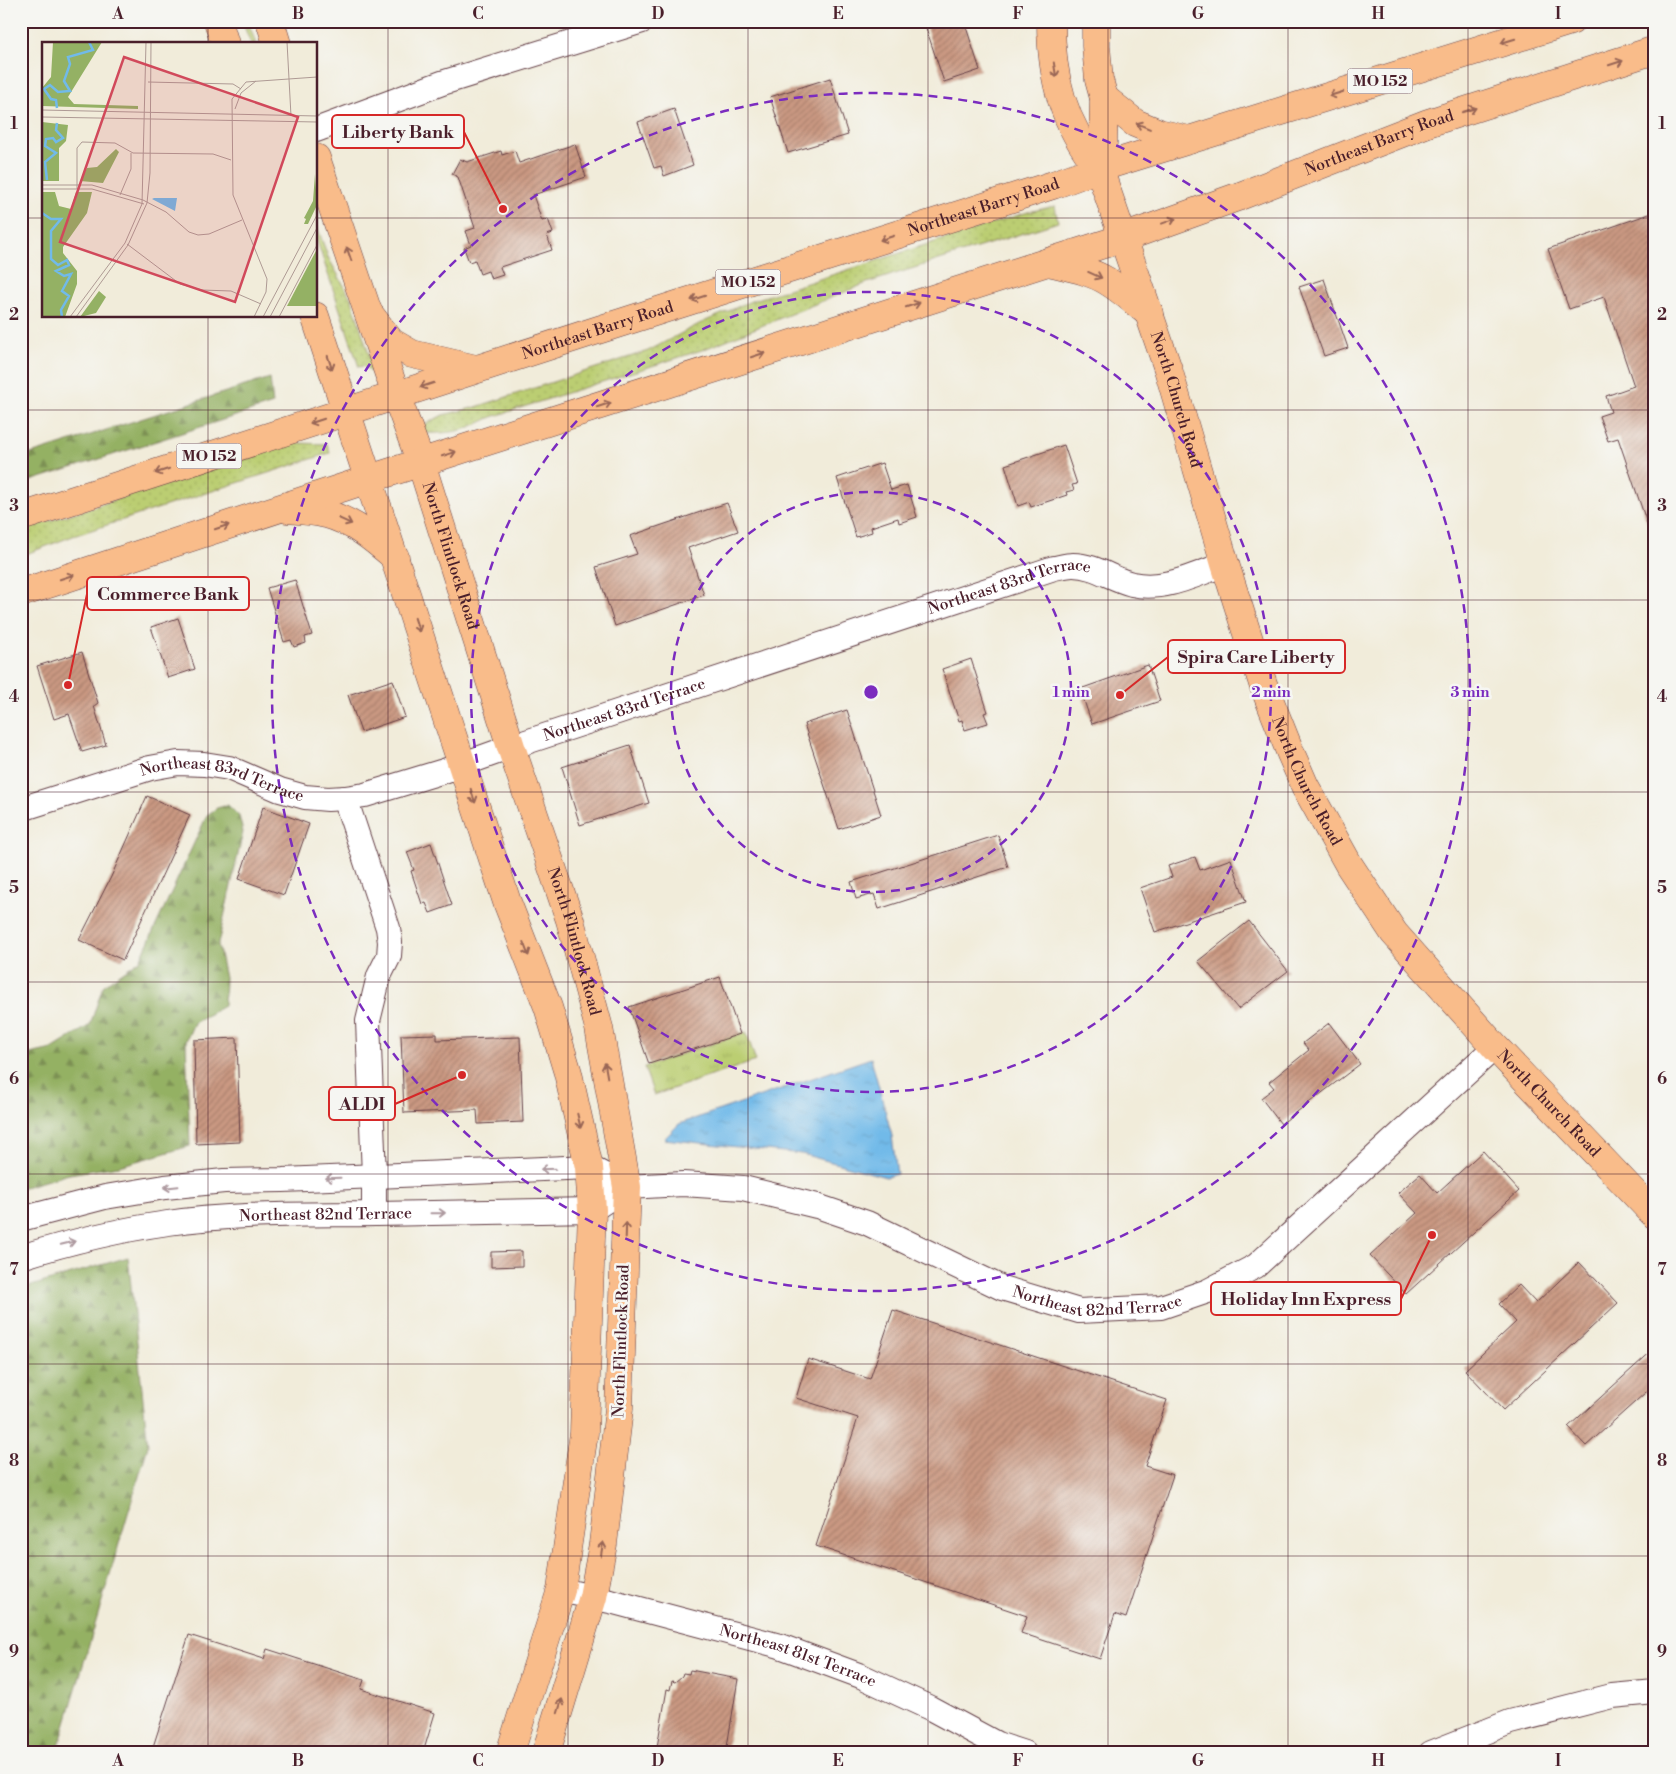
<svg xmlns="http://www.w3.org/2000/svg" width="1676" height="1774" viewBox="0 0 1676 1774" font-family="'Libre Bodoni',serif">
	<style>
		.grass { fill: url(#grass-dots); stroke: #82764e }
		.forest { fill: url(#forest-firs); stroke: #6f6848 }
		.park { fill: url(#park-tufts); stroke: #82764e }
		.water { fill: url(#water-ripples); stroke: #5e6c8a }
		.building { fill: url(#building-hatch) }
		.lines { fill: none; stroke-linecap: round; stroke-linejoin: round }
		.minor-casing { stroke: #633e45; stroke-width: 26 }
		.major-casing { stroke: #633e45; stroke-width: 29 }
		.highway-casing { stroke: #633e45; stroke-width: 29 }
		.minor { stroke: #fff; stroke-width: 24 }
		.major { stroke: #f9bc8a; stroke-width: 28 }
		.highway { stroke: #f9bc8a; stroke-width: 28 }
		.oneway { stroke: #996656 }
		.oneway2 { stroke: #ae9aa0 }
		.grid { fill: none; stroke: #4a1f2b; stroke-width: 1; stroke-opacity: 0.55 }
		.ring { fill: none; stroke: #7b2cbf; stroke-width: 2.5; stroke-dasharray: 9 6 }
		.labels { text-anchor: middle; dominant-baseline: central; stroke-width: 5; stroke-linejoin: round; paint-order: stroke }
		.shield { fill: #f6f6f2; stroke: #7e6067; stroke-width: 1 }
		.shield-label { font-size: 15px; font-weight: bold; fill: #4a1f2b }
		.street-label { font-size: 16px; fill: #4a1f2b; stroke: #f6f6f2 }
		.inset-river { fill: none; stroke: #71bae9; stroke-width: 2.5 }
		.inset-road { fill: none; stroke: #ae9a94; stroke-width: 1 }
		.view { fill: #d1495b; fill-opacity: 0.15; stroke: #d1495b; stroke-width: 2.5 }
		.inset-edge { fill: none; stroke: #4a1f2b; stroke-width: 2.5 }
		.centre { fill: #7b2cbf; stroke: #f6f6f2; stroke-width: 2.5 }
		.ring-label { font-size: 15px; text-anchor: middle; font-weight: bold; fill: #7b2cbf; stroke: #f6f6f2; stroke-width: 5; stroke-linejoin: round; paint-order: stroke }
		.leader { fill: none; stroke: #d62828; stroke-width: 2 }
		.callout-dot { fill: #d62828; stroke: #f6f6f2; stroke-width: 2 }
		.callout { fill: #f6f6f2; stroke: #d62828; stroke-width: 2 }
		.callout-label { font-size: 18px; text-anchor: middle; font-weight: bold; fill: #4a1f2b }
		.neatline { fill: none; stroke: #4a1f2b; stroke-width: 2 }
		.grid-label { font-size: 16px; text-anchor: middle; font-weight: bold; fill: #4a1f2b }
	</style>
	<defs>
		<pattern id="grass-dots" width="8" height="8" patternUnits="userSpaceOnUse" patternTransform="scale(1.25)"><rect width="8" height="8" fill="#bbce72"/><path d="M2 2h.1M6 6h.1" fill="none" stroke="#a2b063" stroke-width="1.8" stroke-linecap="round"/></pattern>
		<pattern id="forest-firs" width="22" height="20" patternUnits="userSpaceOnUse" patternTransform="scale(1.25)"><rect width="22" height="20" fill="#94b164"/><path d="M5 1l3.5 6h-7zM16 11l3.5 6h-7z" fill="#7b8f53"/></pattern>
		<pattern id="park-tufts" width="24" height="20" patternUnits="userSpaceOnUse" patternTransform="scale(1.25)"><rect width="24" height="20" fill="#bbce72"/><path d="M3 7l-1-3M5 7V3M7 7l1-3M15 17l-1-3M17 17v-4M19 17l1-3" fill="none" stroke="#a2b063"/></pattern>
		<pattern id="water-ripples" width="26" height="14" patternUnits="userSpaceOnUse" patternTransform="scale(1.25)"><rect width="26" height="14" fill="#71bae9"/><path d="M2 4q2-2 4 0t4 0M15 11q2-2 4 0t4 0" fill="none" stroke="#639fc8"/></pattern>
		<pattern id="building-hatch" width="6" height="6" patternUnits="userSpaceOnUse" patternTransform="scale(1.25)"><rect width="6" height="6" fill="#ca9982"/><path d="M-1 1l2-2M0 6l6-6M5 7l2-2" fill="none" stroke="#a67c6b"/></pattern>
	</defs>
	<rect width="100%" height="100%" fill="#f6f6f2"/>
	<filter id="ink" filterUnits="userSpaceOnUse"><feTurbulence type="fractalNoise" baseFrequency=".02" numOctaves="2"/><feDisplacementMap in="SourceGraphic" scale="10" xChannelSelector="R" yChannelSelector="G"/><feConvolveMatrix kernelMatrix="1 2 1 2 8 2 1 2 1" color-interpolation-filters="sRGB"/></filter>
	<filter id="wash" filterUnits="userSpaceOnUse"><feTurbulence type="fractalNoise" baseFrequency=".0096" numOctaves="4" result="noise"/><feDisplacementMap in="SourceGraphic" scale="20" xChannelSelector="R" yChannelSelector="G"/><feGaussianBlur stdDeviation="1.12" result="paint"/><feColorMatrix in="noise" values="0 0 0 0 0 0 0 0 0 0 0 0 0 0 0 0 0 1.4 0 .05"/><feComposite in="paint" operator="in"/></filter>
	<g filter="url(#wash)">
		<rect width="100%" height="100%" fill="#f1ecda"/>
		<!-- grass -->
		<path class="grass" d="M242,21H248L256,44H251Z
			M1055,206L1058,222L867,283L702,350L492,417C465,430 456,434 425,433L422,426L443,415L476,407L648,351L699,324L751,301L1028,212Z
			M316,223L328,257L352,300L374,371L371,372L363,366L359,367L316,238Z
			M297,443L327,444L330,453L73,536L21,556V530L274,449Z"/>
		<!-- forest -->
		<path class="forest" d="M270,378L273,404L21,484V457Z
			M228,805L239,816L243,832L218,944L225,978L224,1006L194,1023L186,1041L190,1146L119,1166L69,1174L21,1188V1056L52,1049L90,1025L103,986L140,960L207,815L217,808Z
			M128,1257L148,1446L57,1753H21V1289Z"/>
		<!-- park -->
		<path class="park" d="M746,1032L756,1061L654,1095L644,1067Z"/>
		<!-- water -->
		<path class="water" d="M871,1058L892,1136L897,1174L886,1177L802,1154L664,1139L679,1124Z"/>
		<g id="blocks">
			<!-- building -->
			<path class="building" d="M938,21H964L980,70L944,82L925,25Z
				M830,78L848,135L788,153L770,97Z
				M674,109L693,165L664,176L661,166L654,168L638,122Z
				M575,144L586,177L533,195L542,221L548,219L553,233L547,235L552,250L500,267L503,275L491,279L488,271L480,274L475,260L469,262L464,248L471,245L466,231L475,228L458,177L452,174L460,159L467,162L501,151L502,155L515,151L519,163Z
				M1655,212V538H1652L1618,438L1608,441L1599,416L1611,412L1606,396L1634,386L1604,297L1569,309L1548,249Z
				M1324,279L1348,348L1324,356L1299,287Z
				M1064,445L1077,484L1072,485L1074,490L1066,492L1067,495L1031,507L1029,502L1018,506L1005,465Z
				M882,463L891,490L907,485L917,517L899,523L898,518L871,527L872,532L856,537L837,478Z
				M727,503L738,531L688,548L704,595L615,626L596,567L637,554L630,536Z
				M295,580L312,635L305,637L306,643L294,647L291,640L284,642L267,588Z
				M178,618L195,669L168,678L151,627Z
				M82,652L98,703L94,706L106,745L82,752L69,714L54,719L37,666Z
				M971,659L988,712L984,713L988,723L965,730L962,720L959,721L942,669Z
				M1148,665L1160,701L1092,724L1080,689Z
				M393,680L405,717L361,732L348,695Z
				M847,710L881,815L839,829L804,724Z
				M630,745L649,803L580,825L562,767Z
				M147,796L190,815L123,960L79,940L111,877Z
				M263,807L309,824L284,895L239,879Z
				M998,835L1008,867L879,909L874,894L856,899L851,882Z
				M431,843L452,905L430,913L426,903L422,904L411,871L414,870L407,852Z
				M1195,857L1200,870L1231,859L1246,902L1155,932L1140,888L1172,877L1168,866Z
				M1249,921L1288,971L1238,1009L1198,961Z
				M720,977L740,1034L649,1064L629,1007Z
				M1329,1023L1360,1064L1281,1124L1261,1098L1274,1088L1269,1082L1309,1050L1303,1043Z
				M437,1034V1040L520,1037L523,1122L478,1124L477,1110L404,1113L401,1035Z
				M237,1038L240,1142L196,1144L194,1040Z
				M1483,1151L1519,1191L1406,1294L1370,1256L1417,1213L1398,1193L1420,1174L1437,1193Z
				M522,1251V1266L491,1267V1252Z
				M1579,1262L1618,1303L1503,1410L1465,1370L1516,1322L1499,1304L1519,1285L1536,1303Z
				M893,1310L1167,1400L1145,1466L1173,1475L1126,1618L1115,1614L1100,1659L1021,1633L1027,1616L816,1546L858,1418L796,1398L808,1359L870,1379Z
				M1655,1348V1384L1586,1446L1568,1427Z
				M189,1635L264,1659L267,1649L364,1680L361,1689L435,1713L423,1753H151Z
				M690,1670L738,1679L726,1753H656L667,1689L670,1690L672,1681L675,1682L682,1676L683,1673L689,1674Z"/>
		</g>
	</g>
	<g filter="url(#ink)">
		<use href="#blocks" fill-opacity="0" stroke="#633e45" stroke-width="1"/>
		<g class="lines">
			<defs>
				<g id="minor">
					<path d="M316,130L442,83L642,21"/>
					<path d="M345,798L388,928L390,942L389,956L379,976L368,1021L374,1176V1214"/>
					<path id="s1" d="M21,809L150,768L178,763L204,764L229,768L280,790L305,797L328,799L345,798L365,795L444,771L511,747L1054,568C1060,567 1067,565 1073,565C1094,565 1112,579 1132,584C1164,591 1195,575 1225,564"/>
					<path id="s2" d="M21,1219L105,1197L165,1187L224,1181L283,1180L589,1167L627,1187L683,1184L743,1188L817,1206L867,1223L1002,1288L1079,1311L1161,1307L1208,1291L1256,1266L1495,1047"/>
					<path id="s3" d="M21,1257C69,1242 119,1230 168,1223C237,1213 307,1215 376,1214C448,1212 520,1211 592,1210L627,1187"/>
					<path id="s4" d="M561,1590L610,1601L780,1646L861,1676L930,1708L997,1744L1024,1753"/>
					<path d="M1431,1753L1510,1722L1612,1696L1655,1692"/>
				</g>
				<g id="major">
					<path d="M218,21L225,44"/>
					<path d="M270,21L277,44"/>
					<path id="s5" d="M1051,21C1051,78 1063,123 1099,168L1168,369L1225,564L1263,684L1291,754L1305,786L1349,865L1394,933L1495,1047L1655,1215"/>
					<path d="M1096,21V46L1099,80L1104,98L1103,143L1099,168"/>
					<path id="s6" d="M316,158L396,395L421,463L511,747L570,920L599,1028L627,1187L619,1409L603,1544L593,1597L546,1753"/>
					<path d="M315,316L507,902L548,1007L568,1073L589,1167L592,1210L584,1433L561,1590L510,1753"/>
				</g>
				<g id="highway">
					<path d="M1104,98L1135,123L1159,133L1189,140"/>
					<path d="M1048,262C1068,267 1089,270 1107,281C1122,290 1136,303 1150,314"/>
					<path d="M368,312L391,342L412,354L476,369"/>
					<path d="M287,509C300,510 313,511 326,514C353,521 374,539 395,557"/>
					<path id="s7" d="M21,517L598,330L1053,185L1099,168L1571,21"/>
					<path id="s8" d="M21,593L369,479L1123,238L1240,196L1428,123L1655,50"/>
				</g>
			</defs>
			<!-- minor casing -->
			<use href="#minor" class="minor-casing"/>
			<!-- major casing -->
			<use href="#major" class="major-casing"/>
			<!-- highway casing -->
			<use href="#highway" class="highway-casing"/>
			<!-- minor -->
			<use href="#minor" class="minor"/>
			<!-- major -->
			<use href="#major" class="major"/>
			<!-- highway -->
			<use href="#highway" class="highway"/>
		</g>
		<!-- one-way arrows -->
		<defs><path id="oneway-shaft" d="M-6 0H5M1.5-3L5.5 0L1.5 3" fill="none" stroke-width="1.6" stroke-linecap="round" stroke-linejoin="round" transform="scale(1.25)"/></defs>
		<g class="oneway">
			<use href="#oneway-shaft" transform="translate(1508 41) rotate(163)"/>
			<use href="#oneway-shaft" transform="translate(1616 63) rotate(-18)"/>
			<use href="#oneway-shaft" transform="translate(1055 70) rotate(81)"/>
			<use href="#oneway-shaft" transform="translate(1336 94) rotate(163)"/>
			<use href="#oneway-shaft" transform="translate(1469 110) rotate(-17)"/>
			<use href="#oneway-shaft" transform="translate(1143 126) rotate(-157)"/>
			<use href="#oneway-shaft" transform="translate(1169 221) rotate(-20)"/>
			<use href="#oneway-shaft" transform="translate(887 238) rotate(162)"/>
			<use href="#oneway-shaft" transform="translate(349 254) rotate(-109)"/>
			<use href="#oneway-shaft" transform="translate(1095 275) rotate(24)"/>
			<use href="#oneway-shaft" transform="translate(698 298) rotate(162)"/>
			<use href="#oneway-shaft" transform="translate(913 305) rotate(-18)"/>
			<use href="#oneway-shaft" transform="translate(758 355) rotate(-18)"/>
			<use href="#oneway-shaft" transform="translate(330 363) rotate(72)"/>
			<use href="#oneway-shaft" transform="translate(427 385) rotate(162)"/>
			<use href="#oneway-shaft" transform="translate(604 405) rotate(-18)"/>
			<use href="#oneway-shaft" transform="translate(317 421) rotate(162)"/>
			<use href="#oneway-shaft" transform="translate(449 454) rotate(-18)"/>
			<use href="#oneway-shaft" transform="translate(162 471) rotate(162)"/>
			<use href="#oneway-shaft" transform="translate(345 521) rotate(24)"/>
			<use href="#oneway-shaft" transform="translate(222 527) rotate(-18)"/>
			<use href="#oneway-shaft" transform="translate(67 577) rotate(-18)"/>
			<use href="#oneway-shaft" transform="translate(417 625) rotate(72)"/>
			<use href="#oneway-shaft" transform="translate(473 796) rotate(72)"/>
			<use href="#oneway-shaft" transform="translate(526 949) rotate(69)"/>
			<use href="#oneway-shaft" transform="translate(606 1070) rotate(-100)"/>
			<use href="#oneway-shaft" transform="translate(579 1121) rotate(77)"/>
			<use href="#oneway-shaft" transform="translate(626 1230) rotate(-88)"/>
			<use href="#oneway-shaft" transform="translate(602 1549) rotate(-81)"/>
			<use href="#oneway-shaft" transform="translate(560 1706) rotate(-73)"/>
		</g>
		<g class="oneway2">
			<use href="#oneway-shaft" transform="translate(548 1169) rotate(178)"/>
			<use href="#oneway-shaft" transform="translate(333 1178) rotate(178)"/>
			<use href="#oneway-shaft" transform="translate(171 1187) rotate(174)"/>
			<use href="#oneway-shaft" transform="translate(438 1213) rotate(-1)"/>
			<use href="#oneway-shaft" transform="translate(68 1243) rotate(-14)"/>
		</g>
	</g>
	<!-- grid -->
	<path class="grid" d="M208,21V44M388,21V1753M568,21V1753M748,21V1753M928,21V1753M1108,21V1753M1288,21V1753M1468,21V1753M21,218H44M316,218H1655M208,316V1753M21,410H1655M21,600H1655M21,792H1655M21,982H1655M21,1174H1655M21,1364H1655M21,1556H1655"/>
	<!-- distance rings -->
	<g class="ring">
		<circle cx="871" cy="692" r="200"/>
		<circle cx="871" cy="692" r="400"/>
		<circle cx="871" cy="692" r="599"/>
	</g>
	<g class="labels">
		<!-- shield labels -->
		<g class="shield">
			<rect x="1347.5" y="68.5" width="65" height="25" rx="4"/>
			<rect x="715.5" y="269.5" width="65" height="25" rx="4"/>
			<rect x="176.5" y="443.5" width="65" height="25" rx="4"/>
		</g>
		<g class="shield-label">
			<text x="1380" y="81">MO 152</text>
			<text x="748" y="282">MO 152</text>
			<text x="209" y="456">MO 152</text>
		</g>
		<!-- street labels -->
		<g class="street-label">
			<text stroke="none"><textPath href="#s8" startOffset="1431">Northeast Barry Road</textPath></text>
			<text stroke="none"><textPath href="#s7" startOffset="1011">Northeast Barry Road</textPath></text>
			<text stroke="none"><textPath href="#s7" startOffset="606">Northeast Barry Road</textPath></text>
			<text stroke="none"><textPath href="#s5" startOffset="402">North Church Road</textPath></text>
			<text stroke="none"><textPath href="#s6" startOffset="420">North Flintlock Road</textPath></text>
			<text stroke="none"><textPath href="#s1" startOffset="1035">Northeast 83rd Terrace</textPath></text>
			<text stroke="none"><textPath href="#s1" startOffset="630">Northeast 83rd Terrace</textPath></text>
			<text stroke="none"><textPath href="#s5" startOffset="806">North Church Road</textPath></text>
			<text stroke="none"><textPath href="#s1" startOffset="210">Northeast 83rd Terrace</textPath></text>
			<text stroke="none"><textPath href="#s6" startOffset="825">North Flintlock Road</textPath></text>
			<text stroke="none"><textPath href="#s5" startOffset="1212">North Church Road</textPath></text>
			<text stroke="none"><textPath href="#s3" startOffset="309">Northeast 82nd Terrace</textPath></text>
			<text stroke="none"><textPath href="#s2" startOffset="1108">Northeast 82nd Terrace</textPath></text>
			<text transform="translate(621 1341) rotate(-88)">North Flintlock Road</text>
			<text stroke="none"><textPath href="#s4" startOffset="246">Northeast 81st Terrace</textPath></text>
		</g>
	</g>
	<!-- overview -->
	<g transform="translate(42 42)">
		<rect width="275" height="275" fill="#f1ecda"/>
		<path d="M11,0H60L26,55L32,62L96,64V67L0,64V46L9,35ZM0,80L26,83L24,99L17,106V139H0ZM74,107L77,110L61,141L38,139L45,126L55,125ZM273,132L275,163L266,182H262L264,177L262,176L271,159ZM0,150H13L17,164L29,167L34,150H50L45,171L21,205V211L35,229V242L23,275H0ZM275,207V264H245ZM57,249L64,255L54,271L38,275Z" fill="#94b164"/>
		<path d="M135,156L133,169L110,157L112,156Z" fill="#71bae9"/>
		<path class="inset-river" d="M15,66L14,58L9,57L2,47L8,43L16,50L28,49L22,39L28,22L26,15L51,8L47,0M5,138L3,120L14,111L3,104L4,97L11,96L14,100L21,96L14,88L15,81M0,171L9,177H19L9,189V217L16,223L25,218L27,223L14,229L22,234L29,232L20,249L27,254L19,268L20,275"/>
		<path class="inset-road" d="M245,0L249,74M106,40L191,42L199,47M193,67L199,51L214,39M0,68L275,74M0,75L275,80M0,143H50L101,158L124,170L147,190L156,193L167,192L200,178M0,147H50L102,162M35,147V106L40,100L73,101L91,111L171,112L189,118M78,153L89,127V111M85,202L138,242L160,248L189,249L219,262M28,275L83,201L100,162L104,0M34,275L86,203L105,161L108,131L109,0M212,275L224,250L225,237L191,153L190,57L204,40L275,35M221,275L275,173M228,275L275,186M237,275L275,203"/>
		<path class="view" d="M82,15L256,75L193,260L18,200Z"/>
		<rect width="275" height="275" class="inset-edge"/>
	</g>
	<circle cx="871" cy="692" r="8" class="centre"/>
	<g class="ring-label">
		<text x="1071" y="697">1 min</text>
		<text x="1271" y="697">2 min</text>
		<text x="1470" y="697">3 min</text>
	</g>
	<!-- callouts -->
	<path class="leader" d="M503 209L464 132M68 685L87 594M1120 695L1168 657M462 1075L395 1104M1432 1235L1401 1299"/>
	<g class="callout-dot">
		<circle cx="503" cy="209" r="5"/>
		<circle cx="68" cy="685" r="5"/>
		<circle cx="1120" cy="695" r="5"/>
		<circle cx="462" cy="1075" r="5"/>
		<circle cx="1432" cy="1235" r="5"/>
	</g>
	<g class="callout">
		<rect x="332" y="115" width="132" height="33" rx="5"/>
		<rect x="87" y="577" width="162" height="33" rx="5"/>
		<rect x="1168" y="640" width="177" height="33" rx="5"/>
		<rect x="329" y="1087" width="66" height="33" rx="5"/>
		<rect x="1211" y="1282" width="190" height="33" rx="5"/>
	</g>
	<g class="callout-label">
		<text x="398" y="138">Liberty Bank</text>
		<text x="168" y="600">Commerce Bank</text>
		<text x="1256" y="663">Spira Care Liberty</text>
		<text x="362" y="1110">ALDI</text>
		<text x="1306" y="1305">Holiday Inn Express</text>
	</g>
	<!-- margin -->
	<rect width="1676" height="1774" fill="none" stroke="#f6f6f2" stroke-width="55"/>
	<rect x="28" y="28" width="1620" height="1718" class="neatline"/>
	<g class="grid-label">
		<text x="118" y="19">A</text>
		<text x="298" y="19">B</text>
		<text x="478" y="19">C</text>
		<text x="658" y="19">D</text>
		<text x="838" y="19">E</text>
		<text x="1018" y="19">F</text>
		<text x="1198" y="19">G</text>
		<text x="1378" y="19">H</text>
		<text x="1558" y="19">I</text>
		<text x="14" y="129">1</text>
		<text x="1662" y="129">1</text>
		<text x="14" y="320">2</text>
		<text x="1662" y="320">2</text>
		<text x="14" y="511">3</text>
		<text x="1662" y="511">3</text>
		<text x="14" y="702">4</text>
		<text x="1662" y="702">4</text>
		<text x="14" y="893">5</text>
		<text x="1662" y="893">5</text>
		<text x="14" y="1084">6</text>
		<text x="1662" y="1084">6</text>
		<text x="14" y="1275">7</text>
		<text x="1662" y="1275">7</text>
		<text x="14" y="1466">8</text>
		<text x="1662" y="1466">8</text>
		<text x="14" y="1657">9</text>
		<text x="1662" y="1657">9</text>
		<text x="118" y="1766">A</text>
		<text x="298" y="1766">B</text>
		<text x="478" y="1766">C</text>
		<text x="658" y="1766">D</text>
		<text x="838" y="1766">E</text>
		<text x="1018" y="1766">F</text>
		<text x="1198" y="1766">G</text>
		<text x="1378" y="1766">H</text>
		<text x="1558" y="1766">I</text>
	</g>
</svg>
